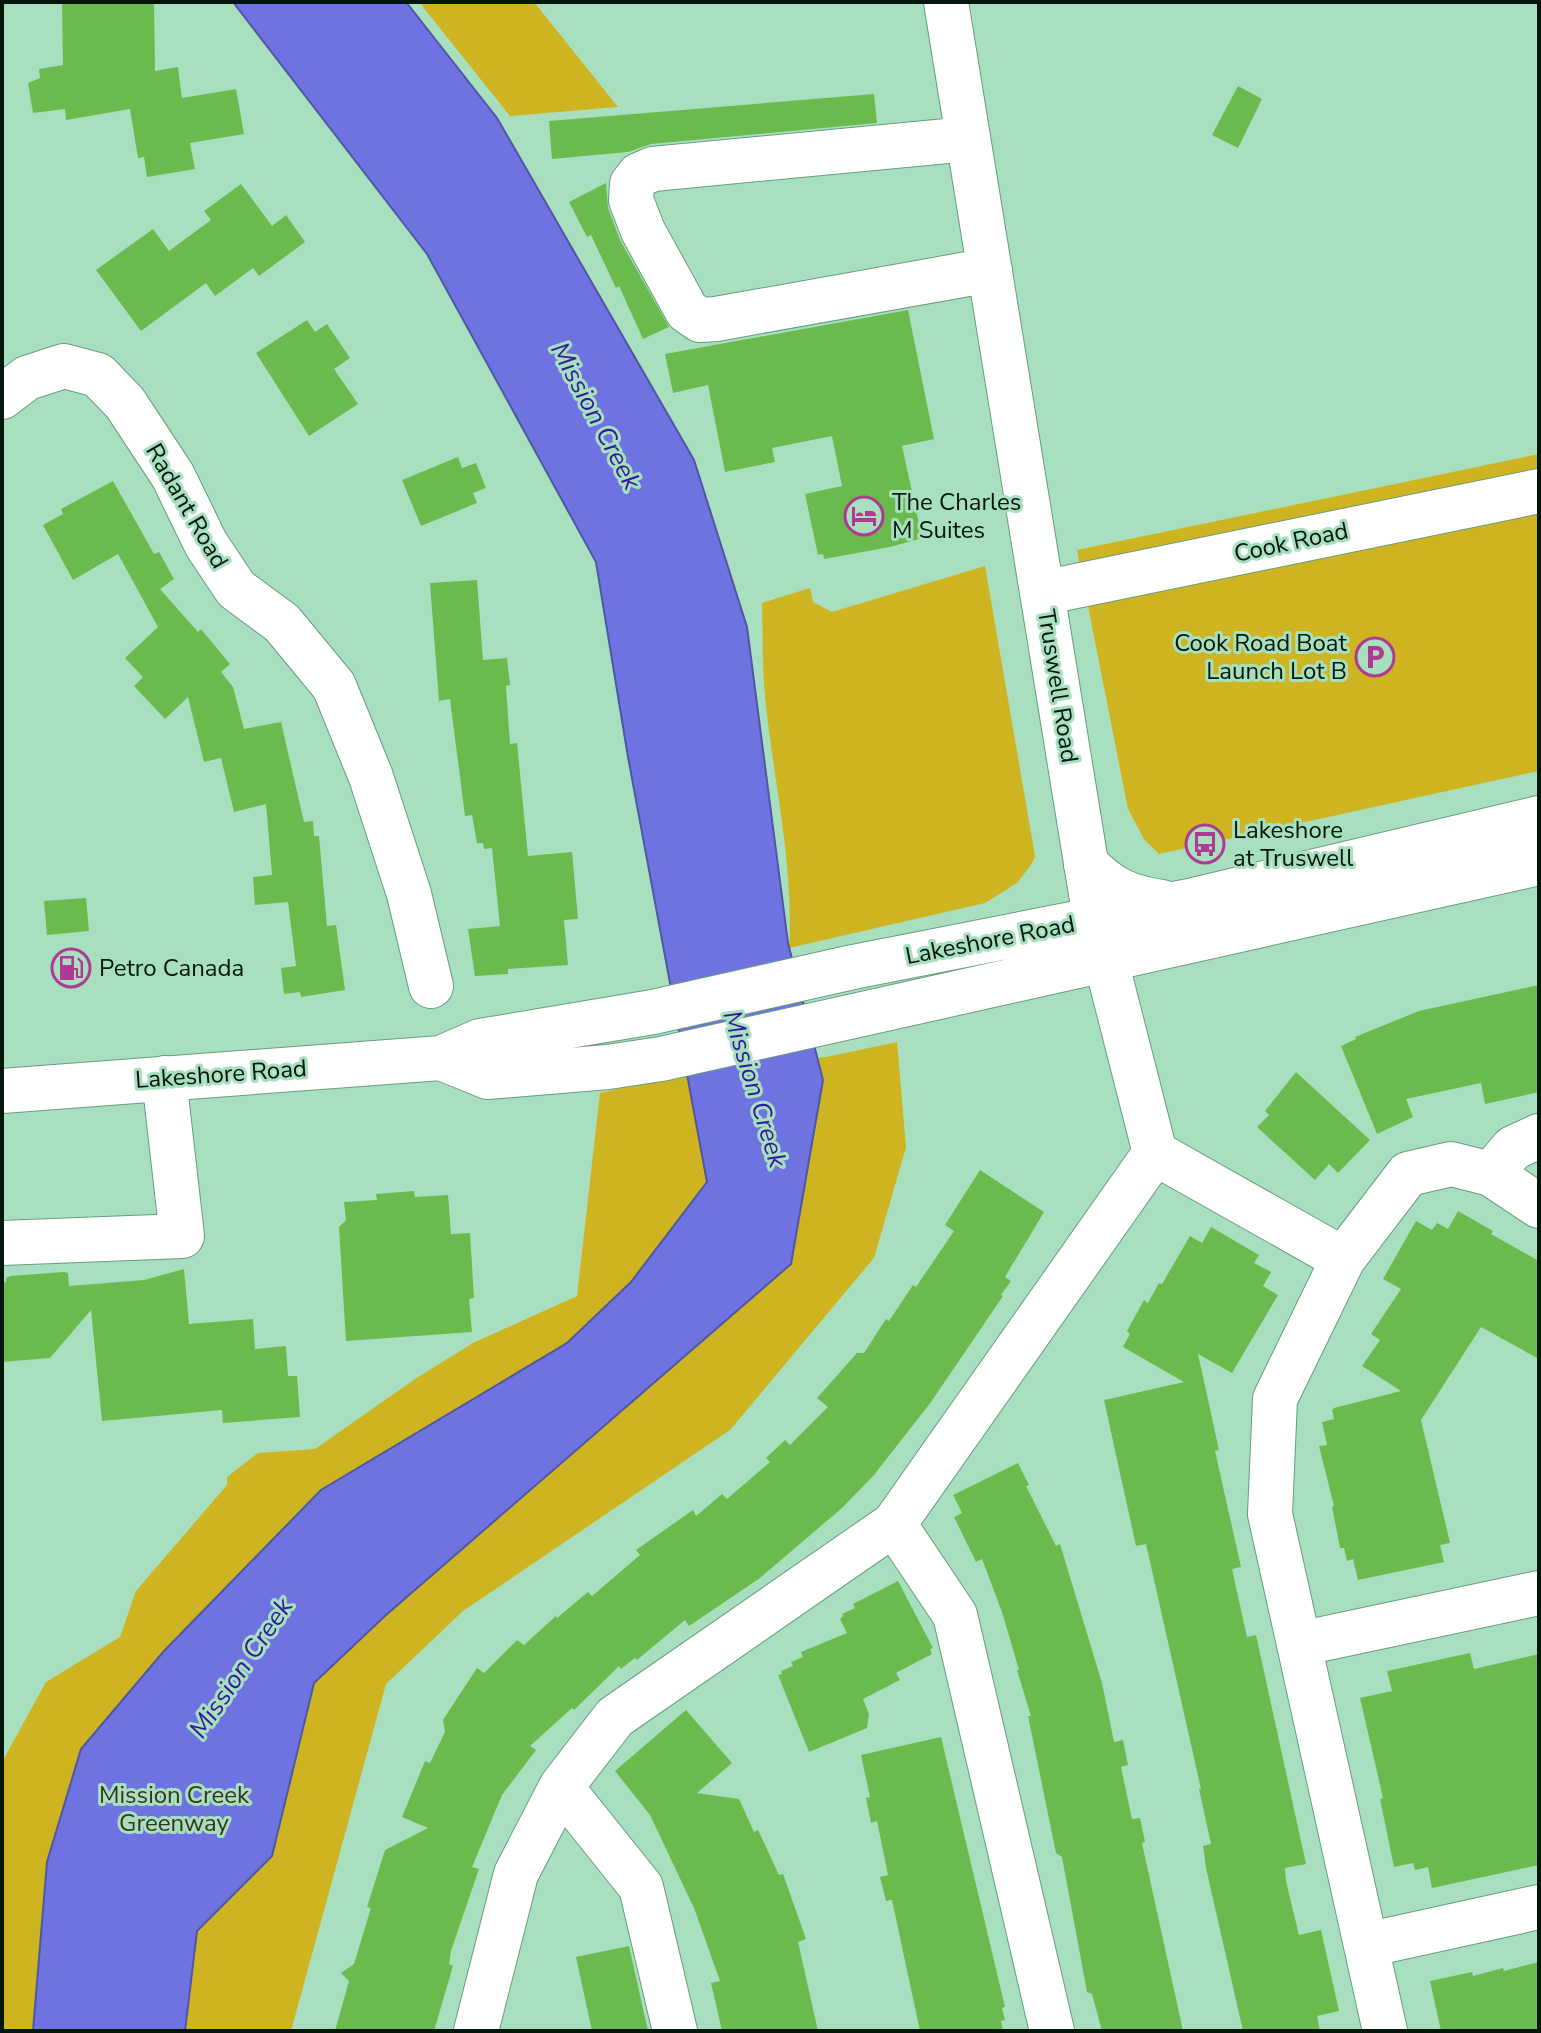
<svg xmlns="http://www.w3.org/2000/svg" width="1541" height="2033" viewBox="0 0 1541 2033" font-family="'Nunito Sans',sans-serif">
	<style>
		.green { fill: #cdb420 }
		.water { fill: #6e73e1; stroke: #4e57a1; stroke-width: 2 }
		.building { fill: #6bba4e }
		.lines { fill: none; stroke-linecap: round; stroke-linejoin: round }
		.minor-casing { stroke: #679d7e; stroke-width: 46 }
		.major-casing { stroke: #679d7e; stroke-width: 46 }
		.minor { stroke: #fff; stroke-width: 44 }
		.major { stroke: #fff; stroke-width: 44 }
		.labels { text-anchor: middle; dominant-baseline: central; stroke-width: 6; stroke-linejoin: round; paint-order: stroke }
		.poi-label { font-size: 24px; fill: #02160b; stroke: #a8e0bf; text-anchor: start }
		.street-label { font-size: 24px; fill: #02160b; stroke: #a8e0bf }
		.park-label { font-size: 24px; fill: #38331b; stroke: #a8e0bf }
		.water-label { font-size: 26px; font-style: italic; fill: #311a9e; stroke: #a8e0bf }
	</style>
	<rect width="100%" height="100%" fill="#a8e0bf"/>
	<!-- green -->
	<path class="green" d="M419,2H534L618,107L510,116Z
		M1539,454V771L1159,854L1144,839L1128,809L1077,550Z
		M985,566L1035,856L1031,865L1017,883L985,903L789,948C794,863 773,779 765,696C762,665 763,633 762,603L810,588L813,602L832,612Z
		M897,1042L906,1147L874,1258L730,1430L463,1611L386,1684L291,2031H2V1762L46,1682L120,1637L136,1591L227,1485V1477L258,1453L315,1449L415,1379L473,1343L577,1296L600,1093L706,1069L826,1057Z"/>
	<!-- water -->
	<path class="water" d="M233,2H406L497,118L694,460L747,627L788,943L823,1080L791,1264L386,1615L314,1683L272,1856L197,1931L185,2031H33L47,1862L81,1749L164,1651L321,1490L567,1343L631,1282L707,1182L628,757L596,562L427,254Z"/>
	<!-- building -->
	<path class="building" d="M62,2H154L155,71L178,67L182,98L236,89L244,134L190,143L195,169L147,177L144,157L138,158L130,109L66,120L65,109L33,113L28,83L40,78L39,69L63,65Z
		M1238,86L1262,99L1238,148L1212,135Z
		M874,94L877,123L651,144L628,152L552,159L549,121Z
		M606,183L608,208L620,240L669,327L643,339L619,286L616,288L591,235L587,237L569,202Z
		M241,184L272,226L286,215L305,242L259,276L253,268L215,296L206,283L141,331L96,270L153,229L169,251L211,220L204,211Z
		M908,310L934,439L902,446L921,533H918L919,539L890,547L824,559L823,554L818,555L805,494L842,486L832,436L772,448L775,462L725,472L708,385L673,393L665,354Z
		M307,320L315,332L327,324L350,358L334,369L358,404L309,436L256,353Z
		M458,457L462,468L476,463L486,488L473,493L477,503L421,526L402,480Z
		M113,481L154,554L159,552L174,579L160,589L198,632L201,629L230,664L221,672L233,687L244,729L281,722L304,822L313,821L314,836H319L327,926L336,925L345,990L301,997L300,992L284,994L281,968L296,966L288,902L255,905L253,877L272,875L266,804L234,812L221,758L204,762L188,697L165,719L134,686L143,677L125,658L158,627L118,554L73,580L43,525L63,514L61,509Z
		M477,580L483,660L507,658L510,685L506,686L510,744L517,743L528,856L572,852L578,919L564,920L568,965L508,969V974L475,976L468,929L500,926L492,848L484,849L483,843H477L472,815L465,816L450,699L439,701L430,583Z
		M86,898L89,931L47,935L44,901Z
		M1539,985V1092L1485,1104L1481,1083L1406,1099L1413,1117L1377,1134L1341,1046L1356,1039L1355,1037L1419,1011Z
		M1296,1072L1370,1140L1338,1173L1329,1164L1315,1180L1257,1127L1269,1115L1265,1111Z
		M980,1170L1044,1212L1005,1277L1011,1281L1001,1295L1003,1296L931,1402L874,1475L842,1508L760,1578L689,1626L685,1620L637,1660L635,1658L621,1669L619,1666L574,1710L572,1708L530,1746L536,1750L502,1795L472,1867L479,1869L451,1951L449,1964L453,1966L434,2031H335L349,1981L341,1973L354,1964L371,1908L367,1907L385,1850L428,1828L402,1817L425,1761L430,1763L445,1732L443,1720L477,1668L484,1673L517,1640L524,1645L556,1616L557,1618L588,1592L592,1596L640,1555L636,1550L693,1510L696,1516L722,1494L727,1499L770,1462L766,1458L785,1440L790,1445L828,1407L817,1398L857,1353H864L886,1319L889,1321L913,1285L916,1287L954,1231L945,1225Z
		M414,1191L415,1197L448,1195L451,1234L470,1233L474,1298L469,1299L472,1332L346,1341L339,1227L346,1220L344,1202L377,1200L376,1194Z
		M1458,1211L1493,1231L1491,1234L1539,1261V1359L1481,1327L1421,1420L1450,1543L1440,1545L1444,1562L1358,1580L1353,1559L1347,1561L1344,1548H1340L1332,1507L1334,1506L1319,1446L1327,1445L1322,1422L1334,1419L1332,1410L1334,1408L1401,1391L1362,1366L1380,1340L1371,1334L1401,1289L1383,1279L1416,1221L1432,1230L1437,1223L1448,1229Z
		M1211,1227L1259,1255L1254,1263L1271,1272L1263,1286L1278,1295L1232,1373L1198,1354L1219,1450L1215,1451L1241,1567L1232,1569L1247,1637L1256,1635L1306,1864L1285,1868L1286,1881L1299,1935L1321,1930L1339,2011L1317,2016L1320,2031H1243L1206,1868L1203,1846L1211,1844L1199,1789H1201L1146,1544L1136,1546L1104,1400L1184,1382L1123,1347L1130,1334L1127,1331L1144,1300L1148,1303L1159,1283L1162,1284L1190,1236L1202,1243Z
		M184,1269L189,1324L253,1319L255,1349L286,1346L288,1376H297L300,1417L223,1423L222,1410L102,1421L91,1310L50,1358L2,1362V1283L6,1282V1278L10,1276L64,1272L68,1273L69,1286L144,1280Z
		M1018,1463L1029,1485L1026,1486L1056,1546L1060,1544L1102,1683L1114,1742L1123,1740L1128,1765L1121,1767L1132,1819L1140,1818L1145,1842L1142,1843L1183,2031H1102L1092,1994L1087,1992L1062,1857L1056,1853L1028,1716H1031L1017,1670H1019L1002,1612L982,1559L976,1562L954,1517L962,1513L953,1495Z
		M898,1581L933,1648L930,1649L932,1654L896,1673L900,1680L863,1699L869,1714L867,1728L809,1752L778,1675L782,1674L781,1671L793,1666L791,1662L803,1657L801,1652L847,1633L840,1619L843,1616L842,1614L855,1608L853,1604Z
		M1470,1653L1474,1669L1539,1654V1865L1432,1888L1428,1867L1415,1870L1413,1863L1394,1867L1380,1799L1383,1798L1360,1698L1392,1691L1387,1671Z
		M686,1710L732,1763L697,1793L739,1799L754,1832L758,1830L779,1875L783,1874L806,1939L798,1942L818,2031H722L711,1983L720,1981L694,1908L650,1815L615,1771Z
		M941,1737L1005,2007L1002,2008L1005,2020L1001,2021L1003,2031H920L892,1900L886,1901L880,1877L888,1875L877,1821L871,1823L866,1798L870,1797L861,1755Z
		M629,1946L648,2031H592L576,1957Z
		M1539,1962V2031H1441L1430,1981L1472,1972L1473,1976L1503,1968L1504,1971Z"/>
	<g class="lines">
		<defs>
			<path id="minor" d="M946,2L1095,918L1155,1153L1343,1259
				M968,139L653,169L639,175L632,184L631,200L643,231L687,311L700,320L716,319L990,270
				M2,397L27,378L64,366L98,375L125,403L173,476L206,544L236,589L282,623L334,686L371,777L409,894L431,986
				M1042,593L1539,491
				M1491,1174L1513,1148L1539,1136
				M2,1243L182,1236L164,1078
				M894,1524L955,1615L1052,2031
				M1299,1644L1539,1593
				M561,1787L641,1887L675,2031
				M1366,1945L1539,1907
				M476,2031L516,1874L561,1787L615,1717L894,1524L1155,1153
				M1385,2031L1270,1514L1275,1399L1343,1259L1408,1174L1451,1164L1491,1174L1539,1206"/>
			<path id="major" d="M1086,864C1111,889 1127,897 1162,902
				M441,1058L488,1077L608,1067L661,1059L1539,863
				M2,1091L441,1058L480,1041L653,1012L853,967L1194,900L1539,818"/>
		</defs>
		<!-- minor casing -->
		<use href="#minor" class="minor-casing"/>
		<!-- major casing -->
		<use href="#major" class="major-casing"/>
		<!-- minor -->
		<use href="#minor" class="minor"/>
		<!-- major -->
		<use href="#major" class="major"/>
	</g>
	<!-- icons -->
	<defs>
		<symbol id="hotel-ring" viewBox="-11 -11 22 22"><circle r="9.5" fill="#a8e0bf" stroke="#ae3a93" stroke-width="1.5"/><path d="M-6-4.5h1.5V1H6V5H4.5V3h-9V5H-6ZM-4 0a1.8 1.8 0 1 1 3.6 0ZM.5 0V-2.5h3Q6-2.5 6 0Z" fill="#ae3a93"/></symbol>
		<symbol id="parking-ring" viewBox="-11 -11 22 22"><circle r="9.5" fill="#a8e0bf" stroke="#ae3a93" stroke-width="1.5"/><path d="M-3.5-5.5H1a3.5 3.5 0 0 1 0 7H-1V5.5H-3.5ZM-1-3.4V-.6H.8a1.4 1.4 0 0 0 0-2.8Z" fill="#ae3a93"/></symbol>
		<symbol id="bus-ring" viewBox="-11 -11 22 22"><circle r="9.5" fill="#a8e0bf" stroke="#ae3a93" stroke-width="1.5"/><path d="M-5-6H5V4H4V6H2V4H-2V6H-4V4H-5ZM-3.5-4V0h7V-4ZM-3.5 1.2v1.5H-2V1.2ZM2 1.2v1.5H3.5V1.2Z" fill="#ae3a93"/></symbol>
		<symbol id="fuel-ring" viewBox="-11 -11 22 22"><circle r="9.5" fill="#a8e0bf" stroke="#ae3a93" stroke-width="1.5"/><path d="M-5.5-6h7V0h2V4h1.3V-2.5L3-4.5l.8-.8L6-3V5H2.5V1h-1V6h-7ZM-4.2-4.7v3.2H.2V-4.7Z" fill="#ae3a93"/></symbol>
	</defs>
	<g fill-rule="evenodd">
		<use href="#hotel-ring" x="842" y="494" width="44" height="44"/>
		<use href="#parking-ring" x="1353" y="635" width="44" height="44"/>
		<use href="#bus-ring" x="1183" y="822" width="44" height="44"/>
		<use href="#fuel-ring" x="49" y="946" width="44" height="44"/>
	</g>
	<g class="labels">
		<!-- poi labels -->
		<g class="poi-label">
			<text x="892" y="502">The Charles<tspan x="892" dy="28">M Suites</tspan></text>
			<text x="1347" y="643" text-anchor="end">Cook Road Boat<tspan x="1347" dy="28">Launch Lot B</tspan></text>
			<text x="1233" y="830">Lakeshore<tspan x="1233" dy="28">at Truswell</tspan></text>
			<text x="99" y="968">Petro Canada</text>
		</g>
		<!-- street labels -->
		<g class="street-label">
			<text transform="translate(187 506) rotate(60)">Radant Road</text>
			<text transform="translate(1291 542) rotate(-12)">Cook Road</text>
			<text transform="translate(1058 686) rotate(81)">Truswell Road</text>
			<text transform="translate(990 940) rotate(-11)">Lakeshore Road</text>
			<text transform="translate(221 1074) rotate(-4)">Lakeshore Road</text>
		</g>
		<!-- park labels -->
		<g class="park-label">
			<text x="174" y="1795">Mission Creek<tspan x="174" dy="28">Greenway</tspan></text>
		</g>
		<!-- water labels -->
		<g class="water-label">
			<text transform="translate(596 416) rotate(62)">Mission Creek</text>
			<text transform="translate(755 1089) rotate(73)">Mission Creek</text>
			<text transform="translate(241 1668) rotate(-56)">Mission Creek</text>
		</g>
	</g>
	<!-- border -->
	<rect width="1541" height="2033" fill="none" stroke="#02160b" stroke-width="8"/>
</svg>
